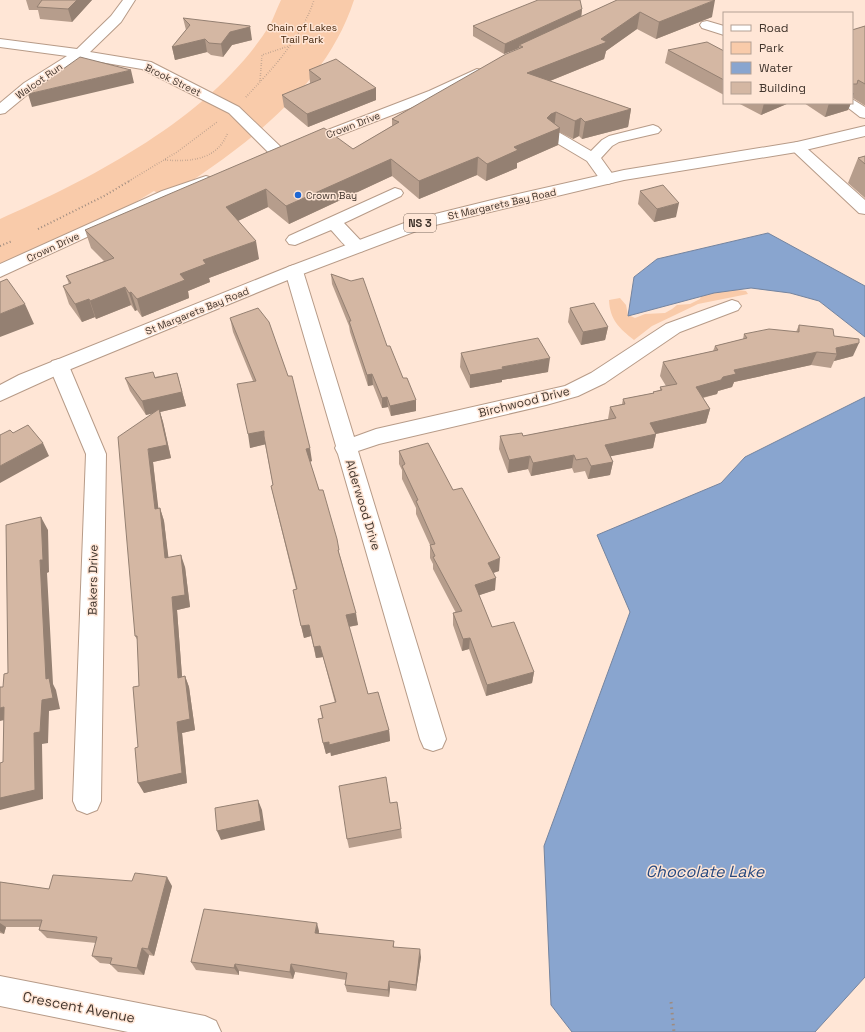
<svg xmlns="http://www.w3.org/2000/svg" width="865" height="1032" viewBox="0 0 865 1032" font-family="'Space Grotesk',sans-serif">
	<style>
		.green { fill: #f9cbaa }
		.water { fill: #89a5cf; stroke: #74849f }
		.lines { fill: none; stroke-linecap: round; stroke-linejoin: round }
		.minor-casing { stroke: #b79b88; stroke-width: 2 }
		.major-casing { stroke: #b79b88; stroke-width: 2 }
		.path-far2 { stroke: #9e8b7f; stroke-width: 1.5; stroke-dasharray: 0.5 2; stroke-linecap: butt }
		.path-far1 { stroke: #9e8b7f; stroke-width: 2; stroke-dasharray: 1 2.5; stroke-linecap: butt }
		.path { stroke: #9e8b7f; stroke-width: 3; stroke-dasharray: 1.5 4; stroke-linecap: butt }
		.minor { fill: #fff; fill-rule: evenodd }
		.major { fill: #fff; fill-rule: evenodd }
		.wall { fill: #b69d8c }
		.shaded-wall { fill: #948072 }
		.building { fill: #d4b7a3; stroke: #948072 }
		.poi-dot { fill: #1f67d3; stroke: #ffe6d6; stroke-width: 1.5 }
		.labels { text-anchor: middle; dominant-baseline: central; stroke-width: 3; stroke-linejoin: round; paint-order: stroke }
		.far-park-label { font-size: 10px; fill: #44250b; stroke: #ffe6d6 }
		.far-street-label { font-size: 10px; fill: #42362e; stroke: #ffe6d6 }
		.far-poi-label { font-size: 10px; fill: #42362e; stroke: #ffe6d6; text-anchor: start }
		.shield { fill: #ffe6d6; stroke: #7b6b60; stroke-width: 1 }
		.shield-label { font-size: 11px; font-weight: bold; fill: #42362e }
		.street-label { font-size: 12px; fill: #42362e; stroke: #ffe6d6 }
		.near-street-label { font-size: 14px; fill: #42362e; stroke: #ffe6d6 }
		.near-water-label { font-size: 16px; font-style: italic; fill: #26487f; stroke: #ffe6d6 }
	</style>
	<rect width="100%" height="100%" fill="#ffe6d6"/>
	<!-- green -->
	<path class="green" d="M281,0H354C325,90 241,149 166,198L154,191L121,211L0,269V219C95,177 213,116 270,25C274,17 277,8 281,0Z
		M729,289L746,291L748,294L698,304L652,326L634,340C619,328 610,320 609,300L620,298L626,305L628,315L635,318L645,314L665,313L672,309L677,305L690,304L700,299L701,296L719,291Z"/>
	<!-- water -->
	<path class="water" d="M768,233L865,286V337L819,301L790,293L751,288L714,293L628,316L634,277L657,259Z
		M865,397V977L815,1032H572L551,1005L544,846L630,612L597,535L721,483L745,457Z"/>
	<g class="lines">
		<defs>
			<path id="minor" d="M123,0H135L121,22L90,52L151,62L239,107L285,151L287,154L285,157L279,159L273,157L229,113L142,69L82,59L34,89L5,113L0,114V103L24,83L67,56L0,47V39L77,49L111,16Z
				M707,21L724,26V35L702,28L700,25L702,22Z
				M477,69L482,70L484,73L482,76L439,97L309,147L304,149L299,147L296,144L299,141L429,91Z
				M852,99L865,107V118L860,117L842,103H852Z
				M653,125L658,127L661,130L658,133L619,142L612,146L601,158L616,179L614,182L608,184L602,182L587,161L550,139L547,136L550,133L555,131L560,133L591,151L602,140L609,136Z
				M797,142L802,144L865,200V214L859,213L792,150L789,147L792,144Z
				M206,176L212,178L214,181L212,184L174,197L0,277V264L162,191Z
				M395,188L401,190L403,193L401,196L344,223L363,243L366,247L363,251C349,255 340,239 331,230L295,245L289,244L286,240L289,236Z
				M294,265L300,267L303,271L354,437L376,429L565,386L591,373L666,324L732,300L738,302L741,306L738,310L680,332L605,383L578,396L546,405L379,444L358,451L446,739L442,748L433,751L424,748L420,739L338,454L335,448L336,446L285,271L288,267Z
				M59,359L66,361L69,366L106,454L101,801L97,810L87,814L77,810L73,801L86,454L49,366L52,361Z
				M0,976L205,1016L216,1021L221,1032H128L0,1006Z"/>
			<path id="major" d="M865,126V136L797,152L624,180L427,227L300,275L66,371L0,401V385L19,375L288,267L415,219L496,199L624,170L797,142Z"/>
		</defs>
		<!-- minor casing -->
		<use href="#minor" class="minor-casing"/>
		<!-- major casing -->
		<use href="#major" class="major-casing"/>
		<!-- path-far2 -->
		<path class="path-far2" d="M260,81L262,55L289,46
			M246,97C273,68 301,39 314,0
			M165,160C191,162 218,160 228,132
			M129,181L177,152L217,122"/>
		<!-- path-far1 -->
		<path class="path-far1" d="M38,229L104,196L131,180
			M0,246L12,241"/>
		<!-- path -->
		<path class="path" d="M671,1002L674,1032"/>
		<!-- minor -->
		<use href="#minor" class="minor"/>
		<!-- major -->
		<use href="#major" class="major"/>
	</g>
	<!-- wall -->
	<path class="wall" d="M26,0H92L72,22L40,19L38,10H29Z
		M617,0L712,17L656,39L637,29L606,51L604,59L550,81L631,109L628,127L582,139L579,136L573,139L559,132L558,145L517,163V168L486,181L477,175L419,199L392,176L289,224L268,207L238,221L259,259L209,278L210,282L188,291L189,298L142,317L137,310L135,311L131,305L96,319L95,317L82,322L69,304L63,286L69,284L66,276L104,261L91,248L85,230L353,149L392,126V119L519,49V48L504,54L473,36V26L582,9L581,17Z
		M183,18L252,40L232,45L223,57L211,55L207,52L175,60L172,47L186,30Z
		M865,26V105H864L853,98L852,99V30Z
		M668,50L724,51V95L665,63Z
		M309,70L376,88V100L308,127L284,107L282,95L311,83H310Z
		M738,103H789L761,115Z
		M804,103H851L848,110L825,117Z
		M865,156V198L848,183L858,158Z
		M640,191L676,217L654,222L638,204Z
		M331,274L351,281L387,346L403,378L416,411L391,416L388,407L382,408L373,385L368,386L350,332L349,326L332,284Z
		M570,308L608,327L605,340L581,345L568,322Z
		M230,318L312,461L310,462L341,559L358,625L349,627L368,694L389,730L390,741L331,756V752L326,754L318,719L322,718L320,706L335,703L323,657L316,658L311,636L304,638L293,590L296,589L274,499L271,486L273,485L265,444L250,448L253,381L233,332Z
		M799,325L834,336L853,356L834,361L831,368L811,365L734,382L732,387L718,391L717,394L703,398L710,409L706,423L656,434L653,448L610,456L613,462L610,475L588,479L585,471L574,473L572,468L531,476L528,469L508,473L499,449L500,436H523L608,419L610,407L622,404L623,399L653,393V392L660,390V387L666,386L660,376L663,362L713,351L715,346L743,339L744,334L796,332Z
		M461,353L548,372L502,380V382L470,388L460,367Z
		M177,373L186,406L160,412L163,422L171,458L153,462L158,509L160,508L164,521L168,557L185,567L190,607L177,610L182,677L185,676L189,687L195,730L182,733L187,783L144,793L138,747L139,686L138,641L135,636L152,413L146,415L130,391L125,378L155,377Z
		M399,451L453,490L499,571L493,573L495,590L479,595L492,627L534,672L532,683L486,696L469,649L462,651L453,625V613H456L433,569V564L430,558V545L416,514V508L402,479V470L399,464Z
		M401,829L402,838L349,848L347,839Z
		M0,882L49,889L172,886L154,956L149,955L144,975L118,972L110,964L100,963L92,956L96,943L47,938L39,930L40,927H6L4,934L0,933Z
		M319,931V934L394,941V947L421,957L416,991L390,988L389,997L347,992L345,985L346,980L295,972L293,979L239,971V975L196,970L191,962Z"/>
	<!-- shaded-wall -->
	<path class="shaded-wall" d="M77,0H92L72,22L68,9Z
		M715,0L712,17L656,39L659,22Z
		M582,9L581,19L519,45V48L504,54L505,44Z
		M640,12L637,29L606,51L604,59L525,91L527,73L601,39Z
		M250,26L252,40L232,45L223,57L221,44L230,32Z
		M205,39L207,52L175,60L172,47Z
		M131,70L134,83L32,107L28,94Z
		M376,88V100L308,127L307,114Z
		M852,93H854L852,99Z
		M764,103H789L761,115Z
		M829,103H851L848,110L825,117Z
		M631,109L628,127L582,139L585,122Z
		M556,112L554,130L560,128L558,145L517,163V168L486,181L487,164L514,147L547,118L551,114Z
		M581,118L579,136L573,139L575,121Z
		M478,157L477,175L419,199V181Z
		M391,159L392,176L289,224L286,206Z
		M266,189L268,207L229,225L226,207Z
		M679,203L676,217L654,222L657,209Z
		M256,241L259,259L209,278L210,282L188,291L189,298L142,317L137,299L203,260Z
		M125,287L131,305L96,319L90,301Z
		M131,292L137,310L135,311L129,293Z
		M89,299L95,317L82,322L75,304Z
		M25,304L34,324L0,337V314Z
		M608,327L605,340L581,345L583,332Z
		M859,343L853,356L834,361L837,354L836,348Z
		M817,352L811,365L734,382L732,387L718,391L717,394L692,400L696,387L723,377L734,370Z
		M550,358L548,372L502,380V382L470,388V375L502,367Z
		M177,373L186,406L160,412L163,422L171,458L153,462L160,522L155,509L148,449L160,412L146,415L142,401Z
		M372,374L373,385L368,386L367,375Z
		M387,397L388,407L382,408V398Z
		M416,400V411L391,416L390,406Z
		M710,409L706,423L646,436L650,423Z
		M264,431L267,444L250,448L248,434Z
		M656,434L653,448L602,458L605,445Z
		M43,443L49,456L0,483V466Z
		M310,448L312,461L308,462L306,449Z
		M574,455L572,468L531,476L533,463Z
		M530,456L528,469L508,473L509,460Z
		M613,462L610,475L588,479L591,466Z
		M160,508L164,521L170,570L165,558Z
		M41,517L48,530L49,572L47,573L53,684L56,690L60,709L49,711L48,743L42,744L43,799L0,810V798L34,733L42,700L40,560Z
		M181,555L185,567L190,607L177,610L183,689L178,678L172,597Z
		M500,558L499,571L487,575L488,563Z
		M496,578L495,590L474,597L475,585Z
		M356,613L358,625L347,627L346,615Z
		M309,625L311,636L304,638L301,626Z
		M470,638L469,649L462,651L463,639Z
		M320,646L323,657L316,658L314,647Z
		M534,672L532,683L486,696L487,685Z
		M185,676L189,687L195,730L182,733L187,783L144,793L138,783L177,722Z
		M4,707L13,718L0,721V708Z
		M389,730L390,741L331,756L329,745Z
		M329,742L331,752L326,754L323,743Z
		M258,800L262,810L265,830L221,840L217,831Z
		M167,877L172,886L154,956L148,949Z
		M0,923L6,927L4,934L0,931Z
		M317,923L319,931L317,941L315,933Z
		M142,948L149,955L144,975L137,968Z
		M420,949L421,957L416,991V985Z
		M235,964L239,971V975L234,968Z
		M291,964L295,972L293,979L290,972Z
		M389,981L390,988L389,997L388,990Z"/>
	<!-- building -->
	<path class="building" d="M42,0H77L68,9L37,7Z
		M538,0H580L582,9L505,44L473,26Z
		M617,0H715L659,22L640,12L601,39L607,42L527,73L631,109L585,122L581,118L575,121L556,112L551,114L547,118L560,128L514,147L518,150L487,164L478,157L419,181L391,159L286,206L266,189L226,207L256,241L203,260L206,264L180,274L185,280L137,299L131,292L129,293L125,287L90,301L89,299L75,304L63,286L71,283L66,276L114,258L85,230L324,128L353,149L399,122L392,119L506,54L523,47L519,45Z
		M183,18L250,26V27L230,32L221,44L209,43L205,39L172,47L190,25Z
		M865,26V84L858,80L857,84H852V30Z
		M707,42L724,51V80L668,50Z
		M80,57L131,70L28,94Z
		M336,59L376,88L307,114L282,95L321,79L309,70Z
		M865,156V164L858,158Z
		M663,185L679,203L657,209L640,191Z
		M331,274L351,281L363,278L387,346H390L403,378H407L416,400L390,406L387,397L382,398L372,374L367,375L349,321H351Z
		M7,279L25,304L0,314V282Z
		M594,303L608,327L583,332L570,308Z
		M258,308L269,322L288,376H292L310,448L306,449L319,490H323L337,539L339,550H338L356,613L346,615L368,694L378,692L389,730L329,745V742L323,743L318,719L323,718L320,706L336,702L320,646L314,647L309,625L301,626L293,590L297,589L271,486L273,485L264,436V431L248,434L237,384L256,381L230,318Z
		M799,325L833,329L834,336L859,339V343L836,348L837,354L817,352L734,370L736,374L723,377L721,380L696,387L710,409L650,423L656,434L605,445L613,462L591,466L587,458L576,460L574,455L533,463L530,456L509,460L500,436L522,433L523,436L616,418L610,407L625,404L623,399L654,393L653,392L662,390L660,387L677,384L663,362L718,350L715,346L747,338L744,334L769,329L799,332Z
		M538,338L550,358L502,367L503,369L470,375L461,353Z
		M153,372L155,378L177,373L182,392L142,401L125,378Z
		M159,409L167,445L148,449L155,509L160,508L165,558L181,555L185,595L172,597L178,678L185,676L190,719L177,722L182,773L138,783L135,748L138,747L133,687L139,686L137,636H135L118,437Z
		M28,425L43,443L0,466V435L10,430L13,433Z
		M428,443L453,490L462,488L500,558L488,563L496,578L475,585L492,627L514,622L534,672L487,685L470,638L463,639L453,613L462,611L433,557L435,556L430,545L435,544L416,501L418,500L402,466L405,464L399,451Z
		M41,517L43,560H40L46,679L49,678L53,698L42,700L40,732L34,733L35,790L0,798V763L3,762L4,707L0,708V687H3L4,674L8,673L6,525Z
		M386,777L390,803L397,802L401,829L347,839L339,786Z
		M258,800L261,821L217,831L215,808Z
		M135,873L167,877L148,949L142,948L137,968L110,964L112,958L92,956L97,937L39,930L42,920H0V882L49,889L53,875L132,881Z
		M204,909L317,923L315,933L394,941L393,947L420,949L416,985L389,981L388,990L345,985L347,973L291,964L290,972L235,964L234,968L191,962Z"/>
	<!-- markers -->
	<circle class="poi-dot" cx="298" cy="195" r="4"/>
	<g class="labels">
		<!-- far-park labels -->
		<g class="far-park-label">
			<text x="302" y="27">Chain of Lakes<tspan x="302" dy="12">Trail Park</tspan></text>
		</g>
		<!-- far-street labels -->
		<g class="far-street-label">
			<text transform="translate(173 80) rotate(26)">Brook Street</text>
			<text transform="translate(39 81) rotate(-35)">Walcot Run</text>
			<text transform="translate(353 125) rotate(-21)">Crown Drive</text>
			<text transform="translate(502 204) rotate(-13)">St Margarets Bay Road</text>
			<text transform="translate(53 247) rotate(-25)">Crown Drive</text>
			<text transform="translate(197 311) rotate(-22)">St Margarets Bay Road</text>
		</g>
		<!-- far-poi labels -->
		<g class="far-poi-label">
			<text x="306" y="195">Crown Bay</text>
		</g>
		<!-- shield labels -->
		<rect class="shield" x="404" y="214" width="32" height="18" rx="3"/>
		<g class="shield-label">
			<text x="420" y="223">NS 3</text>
		</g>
		<!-- street labels -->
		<g class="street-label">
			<text transform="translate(524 402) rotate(-14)">Birchwood Drive</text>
			<text transform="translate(363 505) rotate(73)">Alderwood Drive</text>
			<text transform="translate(93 580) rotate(-89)">Bakers Drive</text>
		</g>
		<!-- near-street labels -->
		<g class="near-street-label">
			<text transform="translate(79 1007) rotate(11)">Crescent Avenue</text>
		</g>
		<!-- near-water labels -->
		<g class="near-water-label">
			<text x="705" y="871">Chocolate Lake</text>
		</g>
	</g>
	<!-- legend -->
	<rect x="723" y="12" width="130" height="92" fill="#ffe6d6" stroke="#b3a093"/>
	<rect x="731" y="25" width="20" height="6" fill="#ffffff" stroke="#b3a093"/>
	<text x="759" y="32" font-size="12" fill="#42362e">Road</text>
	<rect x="731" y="42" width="20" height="12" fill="#f9cbaa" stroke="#b3a093"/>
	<text x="759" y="52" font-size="12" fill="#42362e">Park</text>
	<rect x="731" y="62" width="20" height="12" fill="#89a5cf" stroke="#b3a093"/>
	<text x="759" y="72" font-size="12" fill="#42362e">Water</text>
	<rect x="731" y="82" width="20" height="12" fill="#d4b7a3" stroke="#b3a093"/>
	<text x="759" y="92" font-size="12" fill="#42362e">Building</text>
</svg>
